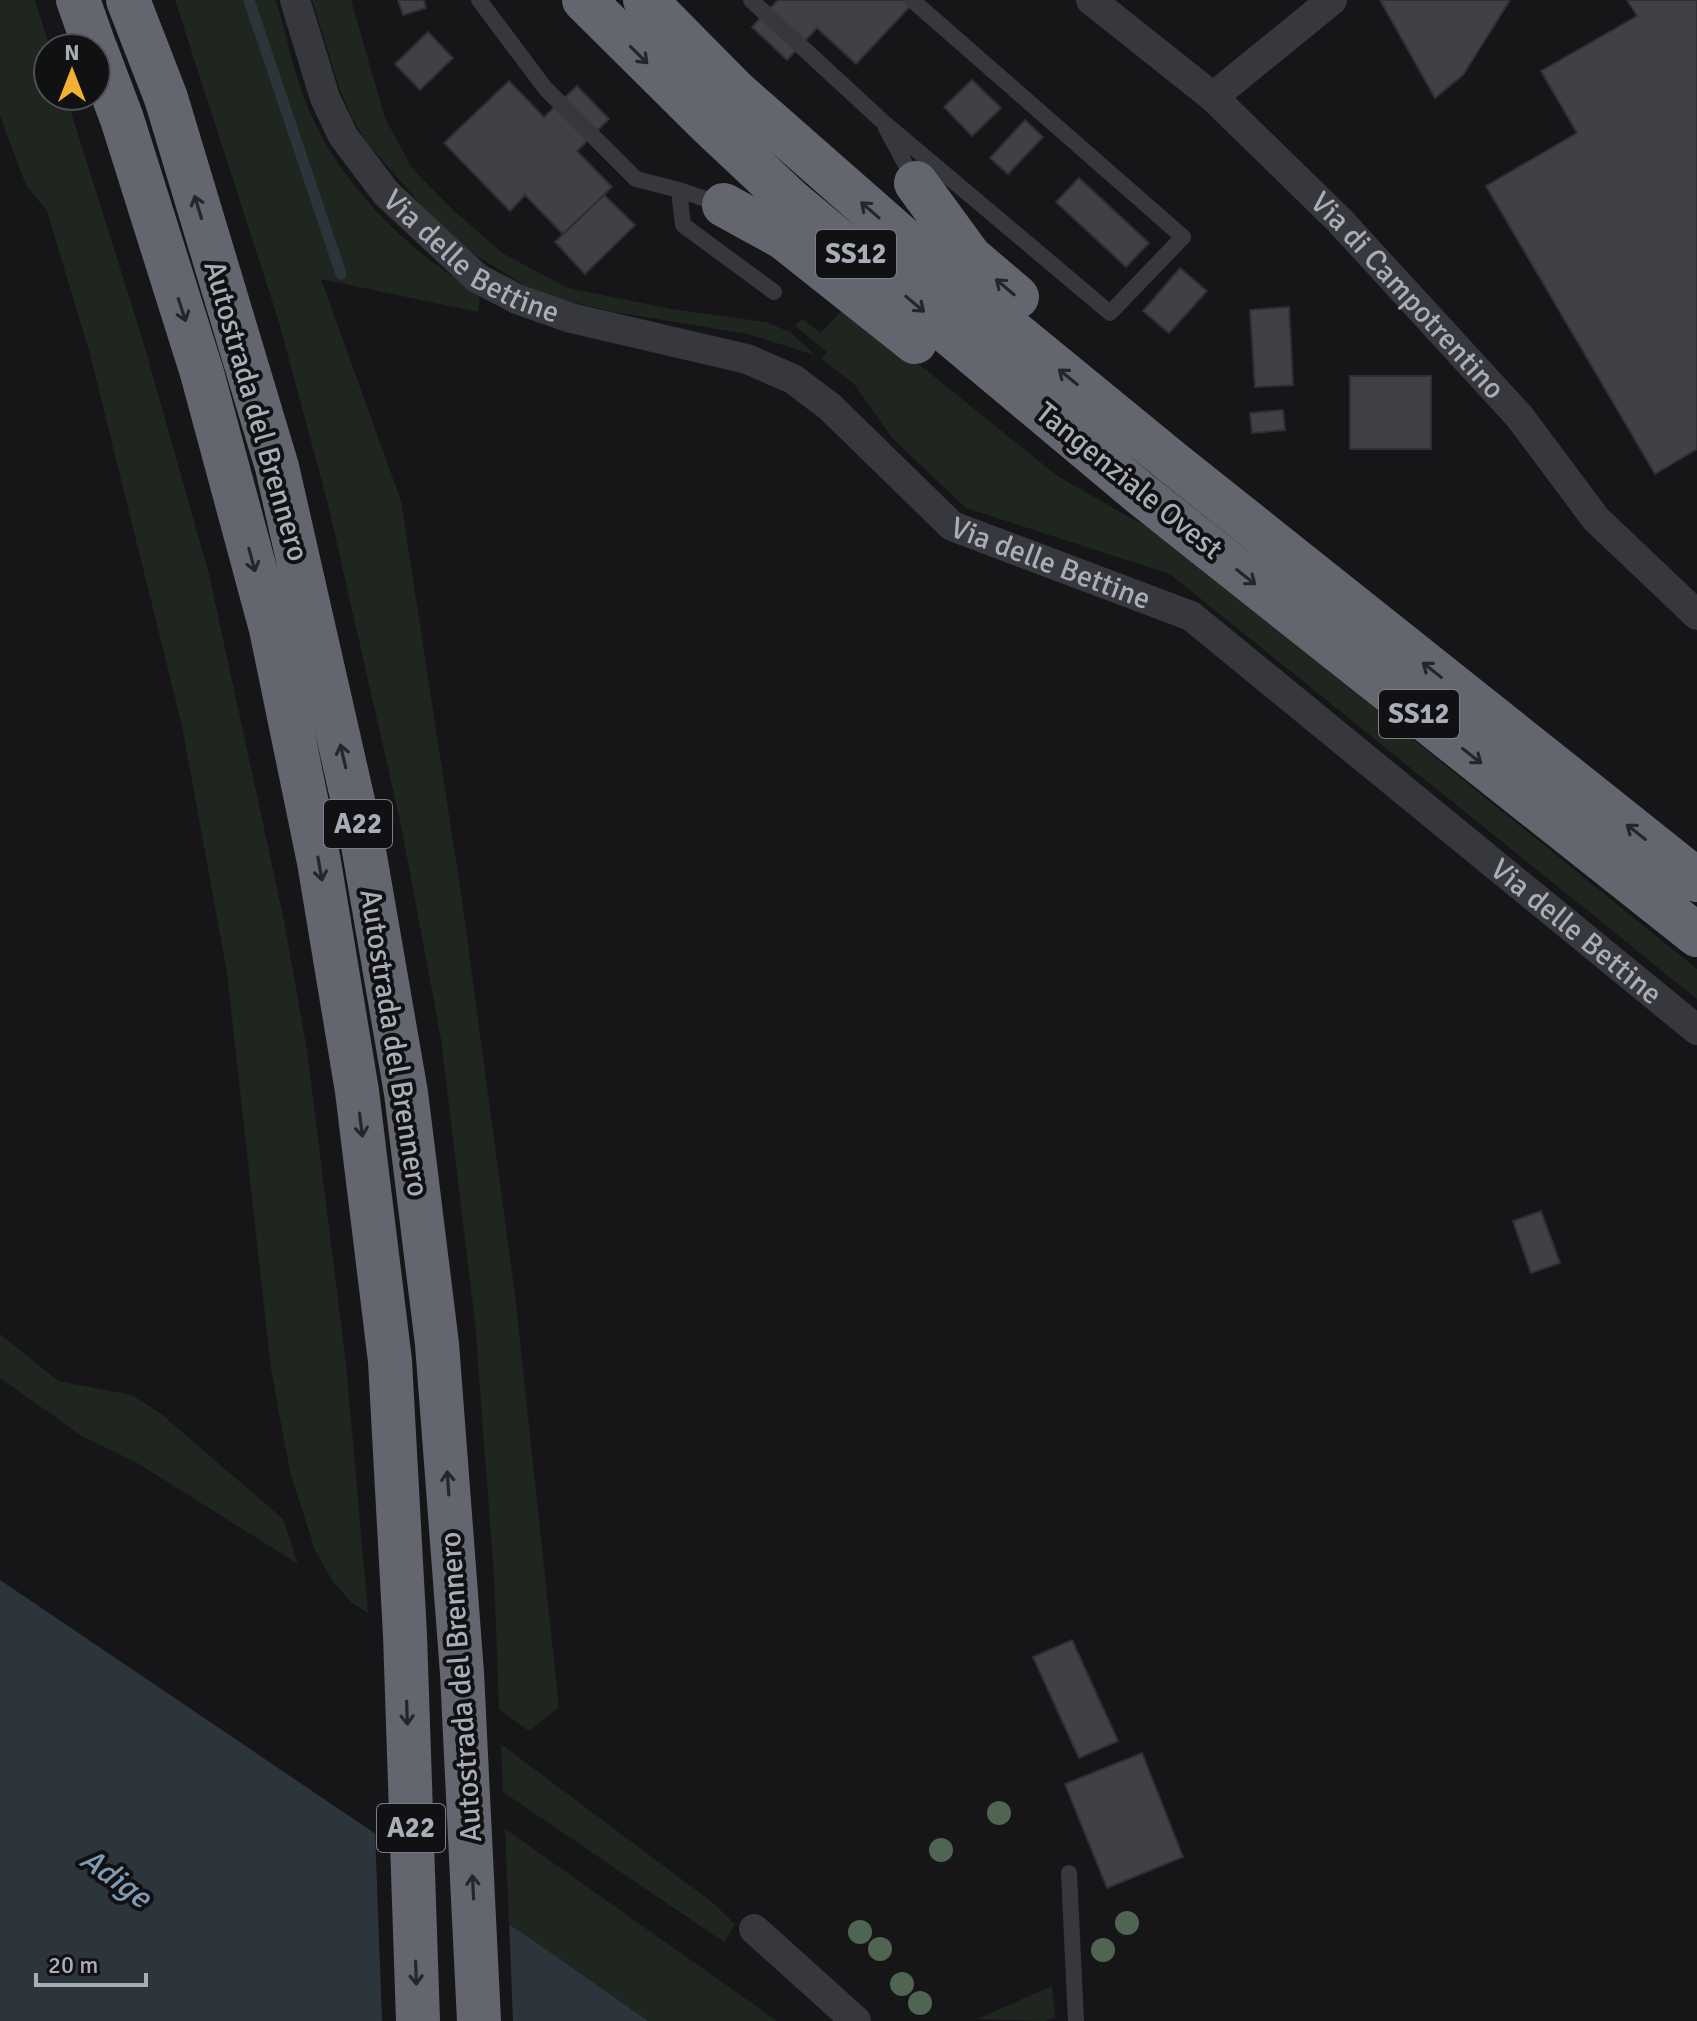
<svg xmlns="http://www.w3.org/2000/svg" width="1697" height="2021" viewBox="0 0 1697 2021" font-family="Signika,sans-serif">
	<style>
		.green { fill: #1e261f }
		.water { fill: #2c353c }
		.pier { fill: #161618 }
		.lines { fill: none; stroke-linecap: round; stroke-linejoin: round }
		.stream { stroke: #2c353c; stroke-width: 11 }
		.building { fill: #404145; stroke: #303034; stroke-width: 2 }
		.lane { stroke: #37383d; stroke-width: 16 }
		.street { stroke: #37383d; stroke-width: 30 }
		.highway { stroke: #63666e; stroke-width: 44 }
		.tree { fill: #506452 }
		.oneway { stroke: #26262a }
		.labels { text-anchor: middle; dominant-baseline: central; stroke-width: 8; stroke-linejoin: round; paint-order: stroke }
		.shield { fill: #111113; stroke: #7b7e86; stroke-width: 2 }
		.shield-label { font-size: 28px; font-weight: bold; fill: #a8adb8 }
		.street-label { font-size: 30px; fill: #a8adb8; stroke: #111113 }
		.water-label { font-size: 32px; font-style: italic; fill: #7f9bb3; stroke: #111113 }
	</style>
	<rect width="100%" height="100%" fill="#161618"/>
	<!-- green -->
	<path class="green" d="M0,0H35L50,48H48V96H66L143,341L209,574L283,916L307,1050L346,1364L368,1613L352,1603L333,1582L315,1550L290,1472L271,1369L227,973L182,726L90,354L47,211L26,185L0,116Z
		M175,0H276C285,31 292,64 303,95C332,177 406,251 480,294L478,312L321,279L401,501L461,893L515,1295L559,1707L529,1731L499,1709L494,1576L475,1323L441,1039L401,825L327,500L278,319Z
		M312,0H351L385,118L412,168L455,212L504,254L568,288L671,309L766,322L790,332L815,355L748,334L614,312L560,299L524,285L453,241L368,144L352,118L340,90Z
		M846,306L1059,477L1159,534L1697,969V999L1170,574L966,508L892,438L854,384L821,359L827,352L795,326L802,319L821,333Z
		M0,1334L58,1381L132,1395L160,1413L283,1519L298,1564L139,1464L82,1436L0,1378Z
		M501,1744L712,1902L735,1924L724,1942L503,1792Z
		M505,1829L777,2021H648L509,1924Z
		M1052,1986L1055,2017L1045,2021L977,2019Z"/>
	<!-- water -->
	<path class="water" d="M0,1580L534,1941L648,2021H0Z"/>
	<!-- pier -->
	<path class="pier" d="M375,1829L509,1919L513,2021H382Z"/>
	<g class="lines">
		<!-- stream -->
		<path class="stream" d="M249,0L341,274"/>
	</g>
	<!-- building -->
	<path class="building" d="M398,0H424L426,8L403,15Z
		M778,0H916L856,64L817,28L787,60L752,27Z
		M1380,0H1510L1463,75L1435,98Z
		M1627,0H1697V449L1655,474L1486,186L1577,133L1541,71L1637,16Z
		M428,32L453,58L420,90L395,64Z
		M972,80L1001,108L972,136L944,107Z
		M509,81L544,117L577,86L609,119L577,151L612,187L563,234L525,195L510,211L444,143Z
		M1025,120L1043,137L1008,174L990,158Z
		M1079,178L1149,243L1126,267L1056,202Z
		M604,195L635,225L585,274L555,242Z
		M1180,268L1207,291L1169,333L1143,311Z
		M1289,307L1293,385L1255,387L1250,310Z
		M1350,376H1431V449H1350Z
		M1283,410L1285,430L1252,433L1250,413Z
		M1541,1211L1560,1263L1531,1273L1513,1221Z
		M1072,1640L1118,1741L1079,1758L1033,1657Z
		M1142,1753L1183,1857L1107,1888L1065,1784Z"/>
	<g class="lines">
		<!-- lane -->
		<path class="lane" d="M479,0L545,88L636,179L679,190L683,225L774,292
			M751,0L881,120L1110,313L1183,237L912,0
			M886,128L915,182
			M679,190L723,205
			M1069,1873L1076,2021"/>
		<!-- street -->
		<g class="street">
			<path id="s1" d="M295,0L325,98L343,136L386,193L477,278L517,299L571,318L747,359L793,379L830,407L952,526L1191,616L1697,1030"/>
			<path id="s2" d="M1091,0L1213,97L1340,221L1519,416L1596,519L1697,615"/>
			<path d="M1213,97L1332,0"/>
			<path d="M754,1929L856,2021"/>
		</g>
		<!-- highway -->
		<path class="highway" d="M78,0L95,48
			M128,0L166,98L277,467L363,845L406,1093L437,1344L462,1673L479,2021
			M584,0L708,123L790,200L1141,494L1697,935
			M645,0L735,91L950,280L1172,462L1697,880
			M96,50L122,119L202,373L271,629L319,862L357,1091L390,1361L405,1635L418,2021
			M916,183L970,257L1017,297
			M724,205L784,238L915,342"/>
	</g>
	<!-- trees -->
	<g class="tree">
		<circle cx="999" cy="1813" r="12"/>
		<circle cx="941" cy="1850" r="12"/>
		<circle cx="1127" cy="1923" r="12"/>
		<circle cx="860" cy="1932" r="12"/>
		<circle cx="880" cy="1949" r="12"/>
		<circle cx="1103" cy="1950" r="12"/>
		<circle cx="902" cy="1984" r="12"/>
		<circle cx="920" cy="2003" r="12"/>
	</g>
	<!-- one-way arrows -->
	<defs><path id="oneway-shaft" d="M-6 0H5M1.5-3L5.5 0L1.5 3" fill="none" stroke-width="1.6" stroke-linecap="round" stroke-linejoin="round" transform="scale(2)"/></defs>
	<g class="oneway">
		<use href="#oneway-shaft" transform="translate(639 55) rotate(45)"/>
		<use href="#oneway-shaft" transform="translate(198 207) rotate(-107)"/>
		<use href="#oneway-shaft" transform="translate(870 210) rotate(-139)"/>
		<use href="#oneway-shaft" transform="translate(1005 287) rotate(-140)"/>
		<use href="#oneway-shaft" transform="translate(915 304) rotate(40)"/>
		<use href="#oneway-shaft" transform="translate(182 310) rotate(72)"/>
		<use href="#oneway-shaft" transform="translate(1068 377) rotate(-141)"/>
		<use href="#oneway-shaft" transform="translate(252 560) rotate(75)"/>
		<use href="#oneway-shaft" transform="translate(1246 577) rotate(38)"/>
		<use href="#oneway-shaft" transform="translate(1432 670) rotate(-142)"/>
		<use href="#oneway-shaft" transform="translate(343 756) rotate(-103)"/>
		<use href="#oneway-shaft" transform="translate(1472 756) rotate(38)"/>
		<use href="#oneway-shaft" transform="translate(1636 832) rotate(-142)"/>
		<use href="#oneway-shaft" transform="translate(320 869) rotate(80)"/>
		<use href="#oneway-shaft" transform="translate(361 1125) rotate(83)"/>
		<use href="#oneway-shaft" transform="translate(448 1483) rotate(-94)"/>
		<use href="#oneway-shaft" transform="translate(407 1713) rotate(88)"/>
		<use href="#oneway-shaft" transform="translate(473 1887) rotate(-93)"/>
		<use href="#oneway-shaft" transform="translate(416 1973) rotate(88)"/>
	</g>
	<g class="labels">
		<!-- shield labels -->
		<g class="shield">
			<rect x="816" y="230" width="80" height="48" rx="6"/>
			<rect x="1379" y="690" width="80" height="48" rx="6"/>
			<rect x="324" y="800" width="68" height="48" rx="6"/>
			<rect x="377" y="1804" width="68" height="48" rx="6"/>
		</g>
		<g class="shield-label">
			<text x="856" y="254">SS12</text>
			<text x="1419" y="714">SS12</text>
			<text x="358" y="824">A22</text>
			<text x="411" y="1828">A22</text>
		</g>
		<!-- street labels -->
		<g class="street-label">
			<text stroke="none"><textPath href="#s1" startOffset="324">Via delle Bettine</textPath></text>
			<text stroke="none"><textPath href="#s2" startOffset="434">Via di Campotrentino</textPath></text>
			<text transform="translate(256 411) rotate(74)">Autostrada del Brennero</text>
			<text transform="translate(1129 481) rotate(39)">Tangenziale Ovest</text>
			<text stroke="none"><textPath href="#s1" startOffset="996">Via delle Bettine</textPath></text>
			<text stroke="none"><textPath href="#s1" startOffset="1644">Via delle Bettine</textPath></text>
			<text transform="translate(394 1043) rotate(81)">Autostrada del Brennero</text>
			<text transform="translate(461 1687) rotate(-94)">Autostrada del Brennero</text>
		</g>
		<!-- water labels -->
		<g class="water-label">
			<text transform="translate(116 1878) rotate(36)">Adige</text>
		</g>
	</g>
	<!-- north arrow -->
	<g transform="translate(72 72)"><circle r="38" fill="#111113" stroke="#4d4f55" stroke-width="2"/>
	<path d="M0-6L14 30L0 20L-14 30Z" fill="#f2b134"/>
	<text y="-12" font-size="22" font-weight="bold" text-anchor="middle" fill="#a8adb8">N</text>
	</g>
	<!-- scale -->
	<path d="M36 1973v12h110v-12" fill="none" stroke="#a8adb8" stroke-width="4"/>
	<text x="48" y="1973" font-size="24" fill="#a8adb8" stroke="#111113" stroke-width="6" paint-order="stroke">20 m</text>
</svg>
